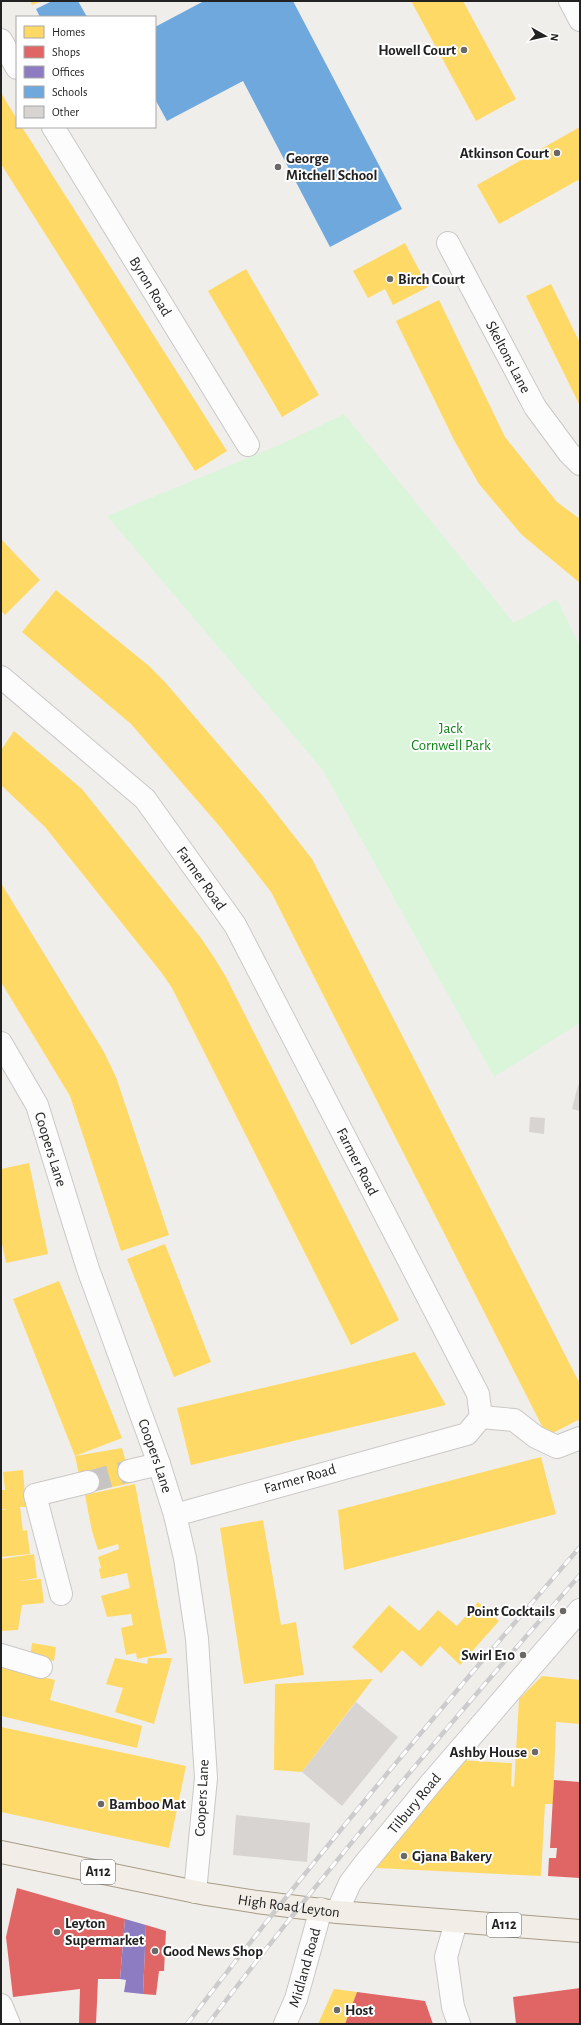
<svg xmlns="http://www.w3.org/2000/svg" width="581" height="2025" viewBox="0 0 581 2025" font-family="'Alegreya Sans',sans-serif">
	<style>
		.park { fill: #daf5da }
		.homes { fill: #ffd966 }
		.shops { fill: #e06666 }
		.offices { fill: #8e7cc3 }
		.schools { fill: #6fa8dc }
		.building { fill: #d7d4d2 }
		.lines { fill: none; stroke-linecap: round; stroke-linejoin: round }
		.minor-tunnel { stroke: #c7c5c3; stroke-width: 22; stroke-dasharray: 22 11; stroke-linecap: butt }
		.minor-casing { stroke: #c9c8c7; stroke-width: 24 }
		.major-casing { stroke: #a79c86; stroke-width: 24 }
		.minor { stroke: #fdfcfc; stroke-width: 22 }
		.major { stroke: #f3ede7; stroke-width: 22 }
		.rail-casing { stroke: #ccc; stroke-width: 4.5 }
		.rail { stroke: #fff; stroke-width: 3; stroke-dasharray: 9; stroke-linecap: butt }
		.poi-dot { fill: #6a6968; stroke: #fff; stroke-width: 1.5 }
		.labels { text-anchor: middle; dominant-baseline: central; stroke-width: 4; stroke-linejoin: round; paint-order: stroke }
		.shield { fill: #fff; stroke: #646464; stroke-width: 1 }
		.shield-label { font-size: 14px; font-weight: bold; fill: #222 }
		.poi-label { font-size: 15px; font-weight: bold; fill: #222; stroke: #fff; text-anchor: start }
		.street-label { font-size: 15px; fill: #222; stroke: #fff }
		.park-label { font-size: 15px; fill: #0c8416; stroke: #fff }
	</style>
	<rect width="100%" height="100%" fill="#f0eeeb"/>
	<!-- park -->
	<path class="park" d="M344,414L514,623L557,599L580,646V1023L494,1077L322,769L107,516L284,443Z"/>
	<!-- homes -->
	<path class="homes" d="M30,1H42L32,5Z
		M411,1H463L516,99L476,121Z
		M1,93L17,119V127H22L227,451L195,471L1,164Z
		M580,127V179L499,224L477,185Z
		M405,243L428,287L393,305L385,289L368,298L353,271Z
		M246,269L319,395L282,417L208,291Z
		M551,284L580,343V406L526,296Z
		M439,300L505,437L557,502L580,519V583L522,535L479,484L454,440L396,321Z
		M1,539L40,580L5,615L1,611Z
		M56,590L149,666L164,681L262,795L312,859L580,1384V1419L547,1436L271,892L221,828L131,724L22,632Z
		M14,731L82,789L201,938L215,959L226,977L399,1320L351,1345L172,988L161,972L45,827L1,785V750Z
		M1,883L104,1052L116,1077L169,1235L121,1251L70,1096L1,982Z
		M29,1163L48,1254L6,1263L1,1238V1169Z
		M165,1244L211,1362L174,1377L127,1259Z
		M59,1281L122,1438L75,1456L13,1299Z
		M415,1352L446,1405L191,1465L177,1408Z
		M122,1448L132,1483L89,1492L80,1479L75,1456Z
		M541,1457L556,1514L344,1570L338,1510Z
		M23,1470L26,1507H20L23,1531L27,1530L30,1554L1,1557V1510L7,1509H1V1490H5L3,1472Z
		M135,1484L167,1653L137,1659L136,1653L126,1655L121,1628L133,1625L131,1614L107,1617L101,1596L130,1588L127,1573L101,1579L99,1569L101,1568L98,1557L119,1549L118,1544L98,1550L92,1531L85,1495Z
		M263,1520L281,1625L296,1622L304,1675L244,1684L220,1528Z
		M34,1554L37,1578L19,1581L41,1579L44,1603L22,1605L18,1630L1,1631V1559Z
		M478,1602L499,1621L460,1665L440,1646L421,1667L402,1650L381,1673L352,1647L389,1605L419,1631L438,1610L457,1626Z
		M32,1643L56,1647L54,1661L30,1657Z
		M115,1658L147,1664L148,1658H172L154,1724L115,1712L123,1688L106,1684Z
		M1,1667L55,1680L50,1700L142,1726L137,1748L1,1716Z
		M542,1676L580,1680V1724L556,1722L553,1804H545L541,1876L376,1868L426,1798L459,1760L512,1763L511,1786L514,1787L519,1699Z
		M373,1679L302,1772L274,1770L275,1684Z
		M1,1727L186,1766L169,1848L1,1812Z
		M334,1989L357,1992L345,2024H318Z"/>
	<!-- shops -->
	<path class="shops" d="M554,1780L580,1782V1878L548,1876L549,1858H556L557,1848H550Z
		M17,1888L125,1919L120,1979H98L96,2024H79L80,1989L13,1997L6,1937Z
		M146,1925L166,1931L164,1971H159L156,1995L143,1994Z
		M580,1988V2024H516L513,1997Z
		M357,1992L425,2001L433,2024H345Z"/>
	<!-- offices -->
	<path class="offices" d="M125,1919L146,1925L143,1994L124,1992L126,1980L120,1979Z"/>
	<!-- schools -->
	<path class="schools" d="M52,1H78L87,17H40L36,9Z
		M204,1H293L402,209L330,247L243,81L167,121L155,99V27Z"/>
	<!-- building -->
	<path class="building" d="M578,1085H580V1111L572,1109Z
		M530,1117L545,1118L544,1134L529,1132Z
		M356,1702L398,1737L342,1806L302,1772Z
		M236,1815L310,1823L307,1862L233,1855Z"/>
	<g class="lines">
		<!-- minor-tunnel -->
		<path class="minor-tunnel" d="M88,1482L129,1471"/>
		<defs>
			<g id="minor">
				<path d="M570,1L580,20"/>
				<path d="M1,40L17,68"/>
				<path id="s1" d="M53,127L248,445"/>
				<path id="s2" d="M448,243L535,407L569,453L580,464"/>
				<path id="s3" d="M1,677L145,799L235,925L478,1394L481,1417L467,1434L175,1515"/>
				<path id="s4" d="M1,1043L37,1105L88,1269L159,1464L175,1515L185,1558L197,1639L206,1778L195,1892"/>
				<path d="M481,1417L514,1420L536,1437L557,1447L580,1438"/>
				<path d="M129,1471L159,1464"/>
				<path d="M61,1594L35,1495L88,1482"/>
				<path d="M1,1655L41,1667"/>
				<path id="s5" d="M337,1912L350,1883L366,1862L431,1783L580,1610"/>
				<path d="M456,1922L446,1957L453,2007L459,2024"/>
				<path d="M1,2005L9,2024"/>
				<path id="s6" d="M285,2024L296,1999L321,1909"/>
			</g>
			<g id="major">
				<path id="s7" d="M1,1852L206,1894L257,1902L337,1912L580,1931"/>
			</g>
		</defs>
		<!-- minor casing -->
		<use href="#minor" class="minor-casing"/>
		<!-- major casing -->
		<use href="#major" class="major-casing"/>
		<!-- minor -->
		<use href="#minor" class="minor"/>
		<!-- major -->
		<use href="#major" class="major"/>
		<defs>
			<path id="rail" d="M187,2024C312,1860 445,1703 580,1547
				M208,2024C326,1869 451,1721 580,1575"/>
		</defs>
		<!-- rail casing -->
		<use href="#rail" class="rail-casing"/>
		<!-- rail -->
		<use href="#rail" class="rail"/>
	</g>
	<!-- markers -->
	<g class="poi-dot">
		<circle cx="464" cy="50" r="4"/>
		<circle cx="557" cy="153" r="4"/>
		<circle cx="278" cy="167" r="4"/>
		<circle cx="390" cy="279" r="4"/>
		<circle cx="563" cy="1611" r="4"/>
		<circle cx="523" cy="1655" r="4"/>
		<circle cx="535" cy="1752" r="4"/>
		<circle cx="101" cy="1804" r="4"/>
		<circle cx="404" cy="1856" r="4"/>
		<circle cx="57" cy="1932" r="4"/>
		<circle cx="155" cy="1951" r="4"/>
		<circle cx="337" cy="2010" r="4"/>
	</g>
	<g class="labels">
		<!-- shield labels -->
		<g class="shield">
			<rect x="81" y="1860" width="34" height="24" rx="3"/>
			<rect x="487" y="1913" width="34" height="24" rx="3"/>
		</g>
		<g class="shield-label">
			<text x="98" y="1872">A112</text>
			<text x="504" y="1925">A112</text>
		</g>
		<!-- poi labels -->
		<g class="poi-label">
			<text x="456" y="50" text-anchor="end">Howell Court</text>
			<text x="549" y="153" text-anchor="end">Atkinson Court</text>
			<text x="286" y="158">George<tspan x="286" dy="17">Mitchell School</tspan></text>
			<text x="398" y="279">Birch Court</text>
			<text x="555" y="1611" text-anchor="end">Point Cocktails</text>
			<text x="515" y="1655" text-anchor="end">Swirl E10</text>
			<text x="527" y="1752" text-anchor="end">Ashby House</text>
			<text x="109" y="1804">Bamboo Mat</text>
			<text x="412" y="1856">Gjana Bakery</text>
			<text x="65" y="1923">Leyton<tspan x="65" dy="17">Supermarket</tspan></text>
			<text x="163" y="1951">Good News Shop</text>
			<text x="345" y="2010">Host</text>
		</g>
		<!-- street labels -->
		<g class="street-label">
			<text stroke="none"><textPath href="#s1" startOffset="187">Byron Road</textPath></text>
			<text stroke="none"><textPath href="#s2" startOffset="129">Skeltons Lane</textPath></text>
			<text stroke="none"><textPath href="#s3" startOffset="286">Farmer Road</textPath></text>
			<text stroke="none"><textPath href="#s4" startOffset="118">Coopers Lane</textPath></text>
			<text stroke="none"><textPath href="#s3" startOffset="610">Farmer Road</textPath></text>
			<text stroke="none"><textPath href="#s4" startOffset="442">Coopers Lane</textPath></text>
			<text transform="translate(300 1479) rotate(-16)">Farmer Road</text>
			<text transform="translate(202 1798) rotate(-87)">Coopers Lane</text>
			<text stroke="none"><textPath href="#s5" startOffset="134">Tilbury Road</textPath></text>
			<text stroke="none"><textPath href="#s7" startOffset="293">High Road Leyton</textPath></text>
			<text stroke="none"><textPath href="#s6" startOffset="60">Midland Road</textPath></text>
		</g>
		<!-- park labels -->
		<g class="park-label">
			<text x="451" y="728">Jack<tspan x="451" dy="17">Cornwell Park</tspan></text>
		</g>
	</g>
	<!-- border -->
	<rect width="581" height="2025" fill="none" stroke="#222222" stroke-width="4"/>
	<!-- legend -->
	<rect x="16" y="16" width="140" height="112" fill="#ffffff" stroke="#a7a7a7"/>
	<rect x="24" y="26" width="20" height="12" fill="#ffd966" stroke="#a7a7a7"/>
	<text x="52" y="36" font-size="12" fill="#222222">Homes</text>
	<rect x="24" y="46" width="20" height="12" fill="#e06666" stroke="#a7a7a7"/>
	<text x="52" y="56" font-size="12" fill="#222222">Shops</text>
	<rect x="24" y="66" width="20" height="12" fill="#8e7cc3" stroke="#a7a7a7"/>
	<text x="52" y="76" font-size="12" fill="#222222">Offices</text>
	<rect x="24" y="86" width="20" height="12" fill="#6fa8dc" stroke="#a7a7a7"/>
	<text x="52" y="96" font-size="12" fill="#222222">Schools</text>
	<rect x="24" y="106" width="20" height="12" fill="#d7d4d2" stroke="#a7a7a7"/>
	<text x="52" y="116" font-size="12" fill="#222222">Other</text>
	<!-- north arrow -->
	<g transform="translate(545 36) rotate(98)" stroke="#ffffff" stroke-width="3" paint-order="stroke">
	<path d="M0-3L7 15L0 10L-7 15Z" fill="#222222"/>
	<text y="-6" font-size="11" font-weight="bold" text-anchor="middle" fill="#222222">N</text>
	</g>
</svg>
